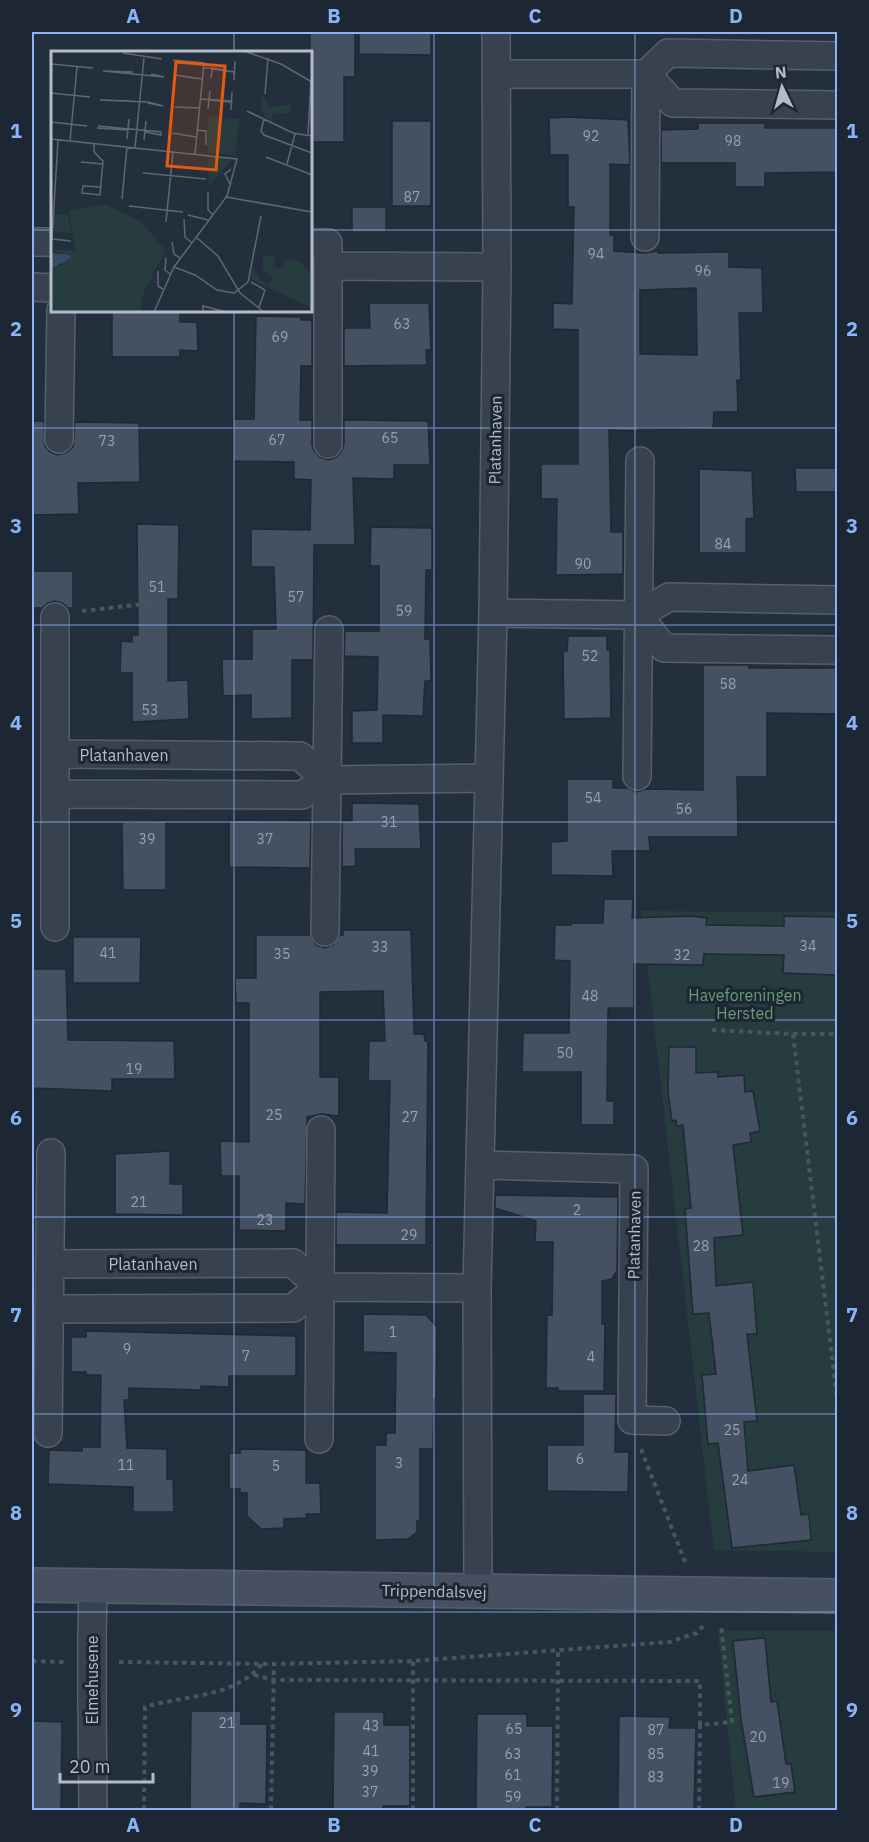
<svg xmlns="http://www.w3.org/2000/svg" width="869" height="1842" viewBox="0 0 869 1842" font-family="'IBM Plex Sans',sans-serif">
	<style>
		.green { fill: #263c3f }
		.building { fill: #455162; stroke: #1f2835; stroke-width: 1.5; fill-rule: evenodd }
		.lines { fill: none; stroke-linecap: round; stroke-linejoin: round }
		.street-casing { stroke: #565f6c; stroke-width: 30 }
		.secondary-casing { stroke: #565f6c; stroke-width: 36 }
		.path { stroke: #44595c; stroke-width: 4; stroke-dasharray: 4.5 4.5; stroke-linecap: butt }
		.street { stroke: #38414e; stroke-width: 27 }
		.secondary { stroke: #465061; stroke-width: 33 }
		.street-bridge-casing { stroke: #565f6c; stroke-width: 30; stroke-linecap: butt }
		.street-bridge { stroke: #38414e; stroke-width: 27 }
		.grid { fill: none; stroke: #8ab4f8; stroke-width: 1.5; stroke-opacity: 0.55 }
		.labels { text-anchor: middle; dominant-baseline: central; stroke-width: 6; stroke-linejoin: round; paint-order: stroke }
		.number-label { font-size: 14px; fill: #98a1af }
		.street-label { font-size: 16px; fill: #b4bcc9; stroke: #1d2633 }
		.park-label { font-size: 16px; fill: #6b9a76; stroke: #1d2633 }
		.inset-road { fill: none; stroke: #5e6776; stroke-width: 1.5 }
		.view { fill: #e8590c; fill-opacity: 0.15; stroke: #e8590c; stroke-width: 3 }
		.inset-edge { fill: none; stroke: #b4bcc9; stroke-width: 3 }
		.neatline { fill: none; stroke: #8ab4f8; stroke-width: 2 }
		.grid-label { font-size: 20px; text-anchor: middle; font-weight: bold; fill: #8ab4f8 }
	</style>
	<rect width="100%" height="100%" fill="#242f3e"/>
	<!-- green -->
	<path class="green" d="M641,911L837,912V1552L714,1550Z
		M718,1631H837V1810H736Z"/>
	<!-- building -->
	<path class="building" d="M310,32H355V77H344V142H310Z
		M359,32H431V55L359,54Z
		M569,117L628,120L630,163L628,165L610,164V235H614V251L644,253L658,251V253L729,252V267L762,268L763,313H739L741,380H737L738,412H714L713,429L638,428V431L609,430L611,532H623V574L556,575L557,499H541V464H578V330L553,329V303L572,304L574,207H568V155H550L549,118ZM696,288L697,355L640,354V290Z
		M392,121H431V206H392Z
		M698,123H765V128H837V172L765,173V187H735V163H661V130L698,129Z
		M352,207H386V232H352Z
		M369,303H429L431,350H426L427,365L344,366V328H370Z
		M112,310H180V322H197L198,351L180,350V357H112Z
		M256,316L301,317V320H312V366H301L300,420H312V445L314,451L320,457L329,460L336,457L341,452L344,444V420L428,421L430,465H394V479L353,478L355,545H314L313,660H292V718L251,719V695L223,696L222,659H252V629H276L274,567H251V529L310,530L311,480L294,479V462L233,461V419H254Z
		M32,421H44L45,446L50,452L58,455L67,452L73,447L75,422L139,423L140,482L78,483L79,514L32,515Z
		M795,468H837V492H796Z
		M699,469L752,471L754,518L746,519V553H699Z
		M137,524L179,525L178,599H168V681L188,680L189,719L132,722V673H120L121,641L132,642V635H138Z
		M371,527L432,528V570H426L425,639H430L431,681H425L423,716L383,715V743H352V711L377,710L378,657L344,656L345,631H379V566H370Z
		M32,571H73V608H68L62,603L54,601L48,603L42,608H32Z
		M568,636H607V650H610L611,718L564,719L563,651H567Z
		M703,665H749V668H837V714L767,713V777H737L738,837H649L650,851H612L613,876L551,875V842L567,841V779H613V788H628L636,792L646,789L703,790Z
		M352,803L419,804L421,849H355L356,866L342,867V821H352Z
		M229,820L311,821L310,868L229,867Z
		M166,821V890H123L122,822Z
		M604,899H633L632,918L691,916L707,918L706,925L784,926V916L837,917L836,975L783,973L784,955L704,954L703,965L634,964V1008H609L608,1010L607,1101H614V1125H581V1072H522L523,1033H569L570,961L554,960L555,925H571V923H603Z
		M343,930H411L414,1034H424L425,1041L428,1042L426,1245H336V1212L387,1213L390,1081H368L369,1041H385L383,991L320,992V1077H339V1116L321,1114L307,1117L305,1204L286,1203V1231L239,1230V1176H221L220,1141L249,1142V1003H236L235,978H256V935H310L316,945L325,948L333,945L340,935H343Z
		M73,937H141L140,983H73Z
		M32,969H66L68,1040L174,1041L175,1079H112V1091L32,1088Z
		M669,1047H696V1073L718,1072V1077L744,1075L745,1092L753,1091L760,1131L750,1133L751,1142L733,1145L743,1235L714,1238L716,1286L753,1282L757,1334H747L757,1421L744,1422L748,1471L794,1465L801,1515L809,1514L811,1540L732,1548L718,1443L708,1444L702,1375L716,1374L709,1313L693,1314L685,1209L691,1208L683,1125L677,1126L676,1120L672,1121L668,1092Z
		M170,1151V1184H183V1215L115,1214V1154Z
		M495,1195L618,1197L617,1271L612,1279L602,1281V1324H605L604,1391H558V1388H546L547,1315H552L553,1242H535L536,1221L495,1208Z
		M363,1314L426,1315L437,1327L436,1399H434L433,1449H420V1520L417,1521V1532L408,1539L375,1540V1445H386V1433H395L396,1353L363,1352Z
		M86,1331L296,1336V1376H229V1387L201,1386V1390L129,1388V1400H124L127,1448L167,1449V1479H173L174,1512H133V1487L48,1484L49,1450L82,1451V1447H100L101,1375H86V1372H71V1337H86Z
		M583,1394H616L615,1452H629L628,1492L547,1491V1445H583Z
		M240,1449L306,1450V1483H320L321,1514H306L307,1518L284,1519V1528L261,1529L247,1516V1493H240V1489H229V1453H240Z
		M765,1638L771,1702L777,1701L786,1764H791L795,1792L754,1797L741,1719L733,1641Z
		M191,1711H241V1724H267L266,1804L240,1803V1810H190Z
		M334,1712H384V1725H410V1806H383V1810H333Z
		M477,1714H527V1726H553L552,1807H526V1810H476Z
		M619,1716L670,1717L669,1728H696L694,1810H618Z
		M32,1721L62,1722L61,1810H32Z"/>
	<g class="lines">
		<defs>
			<path id="street" d="M496,74H646L668,53L838,56
				M646,74L673,103L838,105
				M645,237L646,74
				M32,242H52
				M310,243H328V284
				M328,266L497,267
				M32,287L52,288
				M328,288V444
				M59,439L61,310
				M493,613L638,615L669,597L838,600
				M638,615L664,648L838,650
				M56,754L300,756L326,780
				M637,776L640,461
				M57,794L302,795L326,780L488,778
				M55,927V617
				M325,932L329,630
				M480,1165L634,1169L632,1420L666,1421
				M51,1264L293,1263L319,1287L477,1288
				M50,1309L293,1308L319,1287
				M48,1433L51,1153
				M319,1439L321,1130
				M478,1592L477,1288L493,613L497,267L496,32
				M92,1636L93,1586
				M92,1703L93,1810"/>
			<path id="secondary" d="M32,1585L838,1596"/>
		</defs>
		<!-- street casing -->
		<use href="#street" class="street-casing"/>
		<!-- secondary casing -->
		<use href="#secondary" class="secondary-casing"/>
		<!-- path -->
		<path class="path" d="M82,611L153,603
			M712,1030L793,1034H838
			M793,1034L838,1407
			M641,1449L685,1562
			M32,1661L64,1662
			M119,1662L274,1664L413,1661L669,1642L697,1633L703,1626
			M254,1675L274,1680L700,1681V1725
			M144,1810L145,1707C184,1695 235,1698 262,1664
			M271,1810L274,1664
			M413,1810V1661
			M557,1810L558,1651
			M699,1810L700,1725L732,1722L721,1625"/>
		<!-- street -->
		<use href="#street" class="street"/>
		<!-- secondary -->
		<use href="#secondary" class="secondary"/>
		<defs>
			<path id="street-bridge" d="M92,1703V1636"/>
		</defs>
		<!-- street-bridge casing -->
		<use href="#street-bridge" class="street-bridge-casing"/>
		<!-- street-bridge -->
		<use href="#street-bridge" class="street-bridge"/>
	</g>
	<!-- grid -->
	<path class="grid" d="M234,32V52M434,32V1810M635,32V1810M32,230H52M310,230H838M234,310V1810M32,428H838M32,625H838M32,822H838M32,1020H838M32,1217H838M32,1414H838M32,1612H838"/>
	<g class="labels">
		<!-- number labels -->
		<g class="number-label">
			<text x="591" y="136">92</text>
			<text x="733" y="141">98</text>
			<text x="412" y="197">87</text>
			<text x="596" y="254">94</text>
			<text x="703" y="271">96</text>
			<text x="402" y="324">63</text>
			<text x="280" y="337">69</text>
			<text x="390" y="438">65</text>
			<text x="277" y="440">67</text>
			<text x="107" y="441">73</text>
			<text x="723" y="544">84</text>
			<text x="583" y="564">90</text>
			<text x="157" y="587">51</text>
			<text x="296" y="597">57</text>
			<text x="404" y="611">59</text>
			<text x="590" y="656">52</text>
			<text x="728" y="684">58</text>
			<text x="150" y="710">53</text>
			<text x="593" y="798">54</text>
			<text x="684" y="809">56</text>
			<text x="389" y="822">31</text>
			<text x="147" y="839">39</text>
			<text x="265" y="839">37</text>
			<text x="808" y="946">34</text>
			<text x="380" y="947">33</text>
			<text x="108" y="953">41</text>
			<text x="282" y="954">35</text>
			<text x="682" y="955">32</text>
			<text x="590" y="996">48</text>
			<text x="565" y="1053">50</text>
			<text x="134" y="1069">19</text>
			<text x="274" y="1115">25</text>
			<text x="410" y="1117">27</text>
			<text x="139" y="1202">21</text>
			<text x="577" y="1210">2</text>
			<text x="265" y="1220">23</text>
			<text x="409" y="1235">29</text>
			<text x="701" y="1246">28</text>
			<text x="393" y="1332">1</text>
			<text x="127" y="1349">9</text>
			<text x="246" y="1356">7</text>
			<text x="591" y="1357">4</text>
			<text x="732" y="1430">25</text>
			<text x="580" y="1459">6</text>
			<text x="399" y="1463">3</text>
			<text x="126" y="1465">11</text>
			<text x="276" y="1466">5</text>
			<text x="740" y="1480">24</text>
			<text x="227" y="1723">21</text>
			<text x="371" y="1726">43</text>
			<text x="514" y="1729">65</text>
			<text x="656" y="1730">87</text>
			<text x="758" y="1737">20</text>
			<text x="371" y="1751">41</text>
			<text x="513" y="1754">63</text>
			<text x="656" y="1754">85</text>
			<text x="370" y="1771">39</text>
			<text x="513" y="1775">61</text>
			<text x="656" y="1777">83</text>
			<text x="781" y="1783">19</text>
			<text x="370" y="1792">37</text>
			<text x="513" y="1797">59</text>
		</g>
		<!-- street labels -->
		<g class="street-label">
			<text transform="translate(495 440) rotate(-89)">Platanhaven</text>
			<text x="124" y="755">Platanhaven</text>
			<text transform="translate(634 1235) rotate(-89)">Platanhaven</text>
			<text x="153" y="1264">Platanhaven</text>
			<text transform="translate(434 1591) rotate(1)">Trippendalsvej</text>
			<text transform="translate(92 1680) rotate(-90)">Elmehusene</text>
		</g>
		<!-- park labels -->
		<g class="park-label">
			<text x="745" y="995">Haveforeningen<tspan x="745" dy="18">Hersted</tspan></text>
		</g>
	</g>
	<!-- overview -->
	<g transform="translate(51 51)">
		<rect width="261" height="261" fill="#242f3e"/>
		<path d="M211,45L219,56L239,54L240,62L222,63L221,70L236,79L219,71L210,60ZM156,65L188,68L184,104L157,102ZM157,106L182,108L158,134ZM54,153L91,171L114,199L92,243L90,261H0V218L12,214L11,203L0,198L24,200L18,159ZM2,163L17,164L20,182L2,180ZM212,204L224,207L223,216L233,218L234,208L250,211L256,221L261,220V257L199,228L201,214L210,230L217,233L222,228L212,218Z" fill="#263c3f"/>
		<path d="M0,202L19,204L20,207L0,218Z" fill="#394c67"/>
		<path class="inset-road" d="M193,0L230,13L261,31M72,2L111,8M122,9L153,12L144,103M0,13L42,17M152,17H162L183,21L161,18L160,27M82,21L52,20L113,26L100,23M142,27L124,24L151,28M183,29L184,10M0,42L39,46M214,43L217,7M150,48L179,50L180,51L158,49M79,50L49,49L97,51L112,55L97,52M124,56L148,57M157,58L159,40M180,59L181,41M196,60L242,82L261,85M213,68L210,80L213,84L261,102M0,71L36,75M47,75L110,81V84L94,81M46,77L77,79M146,79L155,80V94M121,82L145,86M257,83L260,30M0,88L186,108L176,145L123,216L103,261M76,88L78,68M93,89L95,70M19,90L26,16M43,93V101L52,110L49,144L31,142L32,135L50,136M84,97L93,7M215,106L261,124M30,111L52,113M236,113L244,83M180,118L174,123L180,135M92,122L155,128M157,141V159L162,164M175,146L261,161M71,148L76,96M78,155L132,161M137,164L157,169M133,168L134,186L141,192M115,171L122,101M145,186L167,205L189,242L213,261M1,188L7,89M1,188L20,190M121,191L123,203L129,207M115,207L114,219L119,223M123,216L144,224L166,239L183,242L197,231L210,165M107,220V235L112,238M200,231L214,239L208,256M152,261V255L175,261"/>
		<path class="view" d="M125,11L174,15L165,119L116,115Z"/>
		<rect width="261" height="261" class="inset-edge"/>
	</g>
	<!-- border -->
	<rect width="869" height="1842" fill="none" stroke="#1d2633" stroke-width="66"/>
	<!-- north arrow -->
	<g transform="translate(782 87) rotate(355)" stroke="#1d2633" stroke-width="4.5" paint-order="stroke">
	<path d="M0-4.5L10 22L0 15L-10 22Z" fill="#b4bcc9"/>
	<text y="-9" font-size="16" font-weight="bold" text-anchor="middle" fill="#b4bcc9">N</text>
	</g>
	<!-- scale -->
	<path d="M60 1773v9h93v-9" fill="none" stroke="#b4bcc9" stroke-width="3"/>
	<text x="69" y="1773" font-size="18" fill="#b4bcc9" stroke="#1d2633" stroke-width="4.5" paint-order="stroke">20 m</text>
	<rect x="33" y="33" width="803" height="1776" class="neatline"/>
	<g class="grid-label">
		<text x="133" y="23">A</text>
		<text x="334" y="23">B</text>
		<text x="535" y="23">C</text>
		<text x="736" y="23">D</text>
		<text x="16" y="138">1</text>
		<text x="852" y="138">1</text>
		<text x="16" y="336">2</text>
		<text x="852" y="336">2</text>
		<text x="16" y="533">3</text>
		<text x="852" y="533">3</text>
		<text x="16" y="730">4</text>
		<text x="852" y="730">4</text>
		<text x="16" y="928">5</text>
		<text x="852" y="928">5</text>
		<text x="16" y="1125">6</text>
		<text x="852" y="1125">6</text>
		<text x="16" y="1322">7</text>
		<text x="852" y="1322">7</text>
		<text x="16" y="1520">8</text>
		<text x="852" y="1520">8</text>
		<text x="16" y="1717">9</text>
		<text x="852" y="1717">9</text>
		<text x="133" y="1832">A</text>
		<text x="334" y="1832">B</text>
		<text x="535" y="1832">C</text>
		<text x="736" y="1832">D</text>
	</g>
</svg>
